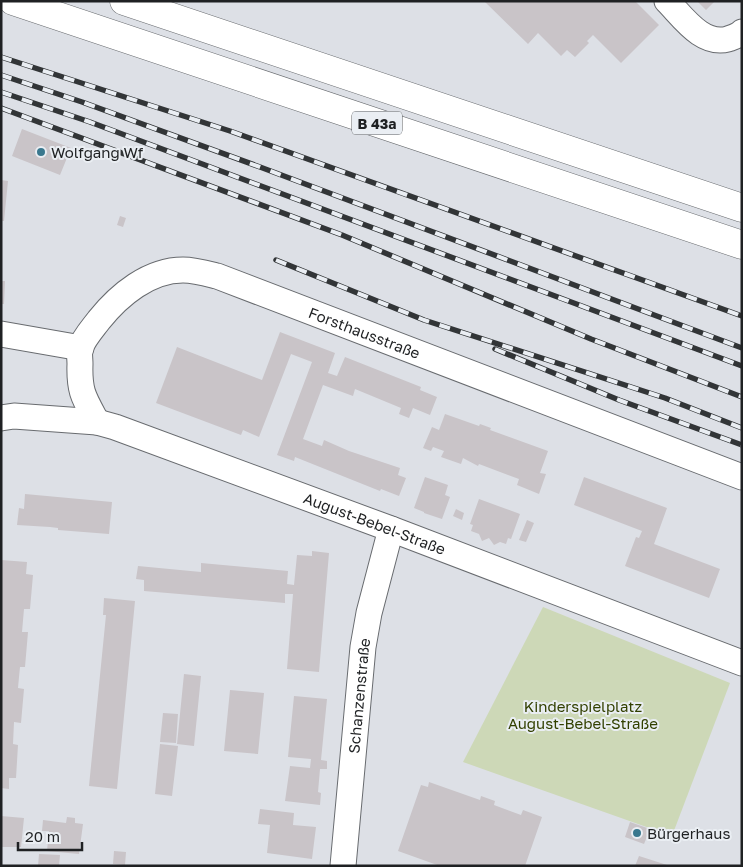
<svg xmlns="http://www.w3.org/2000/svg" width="743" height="867" viewBox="0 0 743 867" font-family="'Golos Text',sans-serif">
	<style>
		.green { fill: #cdd8b7 }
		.building { fill: #c9c4c8 }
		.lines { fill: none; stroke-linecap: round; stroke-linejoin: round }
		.minor-casing { stroke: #686b6f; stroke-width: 27 }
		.trunk-casing { stroke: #686b6f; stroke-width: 29 }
		.minor { stroke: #fff; stroke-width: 25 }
		.trunk { stroke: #fff; stroke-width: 28 }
		.rail-casing { stroke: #323537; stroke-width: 5.5 }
		.rail { stroke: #eaeef3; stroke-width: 4; stroke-dasharray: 11; stroke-linecap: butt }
		.poi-dot { fill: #3a788e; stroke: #eaeef3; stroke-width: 2 }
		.labels { text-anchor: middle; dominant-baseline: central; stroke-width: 4; stroke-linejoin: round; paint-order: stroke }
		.shield { fill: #eaeef3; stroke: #5c5e61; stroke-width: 1 }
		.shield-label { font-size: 14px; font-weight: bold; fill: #1f2123 }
		.poi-label { font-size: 15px; fill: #1f2123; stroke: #eaeef3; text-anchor: start }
		.street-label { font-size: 15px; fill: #1f2123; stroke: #eaeef3 }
		.park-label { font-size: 15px; fill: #324000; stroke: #eaeef3 }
	</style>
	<rect width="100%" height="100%" fill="#dde0e6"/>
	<!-- green -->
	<path class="green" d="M543,607L730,683L672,836L463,762Z"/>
	<!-- building -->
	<path class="building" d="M484,1H635L659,25L621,63L593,35L587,41L589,43L575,57L567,50L561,56L538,33L528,44Z
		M697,1H715L706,10Z
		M22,129L71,148L60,175L12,156Z
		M1,180L8,181L4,221H1Z
		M120,216L126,218L123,227L117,225Z
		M1,281H5L4,304H1Z
		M280,332L335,353L328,373L337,376L345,357L421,387L420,390L437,397L430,415L413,408L409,418L399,414L401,408L355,389L353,396L323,385L303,439L322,446L324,440L349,451L400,468L398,475L406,478L399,496L381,489L380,491L295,457L294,461L277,455L312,362L291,354L259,437L243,430L241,435L156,403L177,347L262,380Z
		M445,414L479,426L480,424L491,428L490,430L548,451L540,473L546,474L539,494L517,485L519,479L479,464L478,466L463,458L461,464L441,457L444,451L433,447L431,451L423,448L432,427L439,430Z
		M425,477L448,485L445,495L450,497L442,519L424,513V512L414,508Z
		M584,477L667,508L654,544L720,569L709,598L625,566L636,537L639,538L642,531L574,505Z
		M25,494L112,502L109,534L58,530V528L50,527L17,525L19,508L24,509Z
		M479,499L520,514L511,539L508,538L506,544L500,542L494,545L489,538L482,541L479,534L471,531L473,525L470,524Z
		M456,509L464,513L462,520L453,516Z
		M527,520L534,523L526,542L519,540Z
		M312,551L329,553L319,672L287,669L293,594H285V603L144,591V580L136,579L138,566L201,572V563L288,571L287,584L294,585L297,555L312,556Z
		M1,560L27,562L26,574L33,575L30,609H24L22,632H28L25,667H20L19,677L18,688L24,689L21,723L14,722L13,744L18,745L16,778H9V789L1,788Z
		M104,598L135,601L117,789L89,786L106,615H103Z
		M184,674L201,676L194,746L177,744Z
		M230,690L264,693L258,754L224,751Z
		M294,696L327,699L321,760L327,761V769H320L318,792L321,793L320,805L285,801L290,766L310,768L311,759L288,757Z
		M163,713L178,714L176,743L160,742Z
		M160,744L178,746L172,796L155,794Z
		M429,782L480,800L481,796L495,801L494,805L521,815L523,810L542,817L525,866H440L398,851L421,785L428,787Z
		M260,809L294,813L293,825L316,827L312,859L267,853L270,825L258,824Z
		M1,816L24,818L21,847H1Z
		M67,817L75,818V823L83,824L79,854L47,851L49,831H42L43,820L66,823Z
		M630,822L650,829L644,844L625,837Z
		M114,851L126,852L125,865L113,864Z
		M39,854L60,855L59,866H38Z
		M639,856L667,865V866H635Z"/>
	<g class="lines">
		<defs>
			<g id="minor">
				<path d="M667,1C683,17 702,46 728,39C733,37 738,36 742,32"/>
				<path d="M1,334L81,348"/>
				<path id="s1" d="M1,418L14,416L97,422L115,427L391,529L742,663"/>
				<path id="s2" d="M97,422C84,398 79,392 80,364C80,359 79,354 80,349C83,339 93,328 99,320C119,295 149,270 183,270C194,270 205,273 217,276L742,477"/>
				<path id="s3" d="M343,866L363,647L369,613L391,529"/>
			</g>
			<path id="trunk" d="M13,1L742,245
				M124,1L742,208"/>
		</defs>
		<!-- minor casing -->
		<use href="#minor" class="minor-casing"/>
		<!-- trunk casing -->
		<use href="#trunk" class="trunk-casing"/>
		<!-- minor -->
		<use href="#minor" class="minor"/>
		<!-- trunk -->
		<use href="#trunk" class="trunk"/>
		<defs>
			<path id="rail" d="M1,57L230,131L742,316
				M1,75L82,102L260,167L742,348
				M1,92L90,122L742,366
				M1,108L342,235L591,339L742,397
				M276,260L424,320L665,398L742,428
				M495,349L619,400L742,445"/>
		</defs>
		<!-- rail casing -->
		<use href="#rail" class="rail-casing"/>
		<!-- rail -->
		<use href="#rail" class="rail"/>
	</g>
	<!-- markers -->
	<g class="poi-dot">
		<circle cx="41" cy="152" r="5"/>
		<circle cx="637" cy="833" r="5"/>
	</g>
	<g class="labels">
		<!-- shield labels -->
		<rect class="shield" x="352" y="111.5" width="50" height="23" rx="4"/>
		<g class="shield-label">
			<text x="377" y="123">B 43a</text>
		</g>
		<!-- poi labels -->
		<g class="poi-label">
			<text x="51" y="152">Wolfgang Wf</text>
			<text x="647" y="833">Bürgerhaus</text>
		</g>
		<!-- street labels -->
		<g class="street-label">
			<text stroke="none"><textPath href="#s2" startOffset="405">Forsthausstraße</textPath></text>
			<text stroke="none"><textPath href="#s1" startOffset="392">August-Bebel-Straße</textPath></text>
			<text stroke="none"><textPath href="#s3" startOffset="171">Schanzenstraße</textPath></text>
		</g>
		<!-- park labels -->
		<g class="park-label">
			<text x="583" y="706">Kinderspielplatz<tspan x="583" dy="17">August-Bebel-Straße</tspan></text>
		</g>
	</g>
	<!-- border -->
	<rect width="743" height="867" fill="none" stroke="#1f2123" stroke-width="5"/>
	<!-- scale -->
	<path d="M18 842v8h64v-8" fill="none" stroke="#1f2123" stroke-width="2.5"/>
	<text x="25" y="842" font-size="15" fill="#1f2123" stroke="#eaeef3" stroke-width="4" paint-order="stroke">20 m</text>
</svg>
